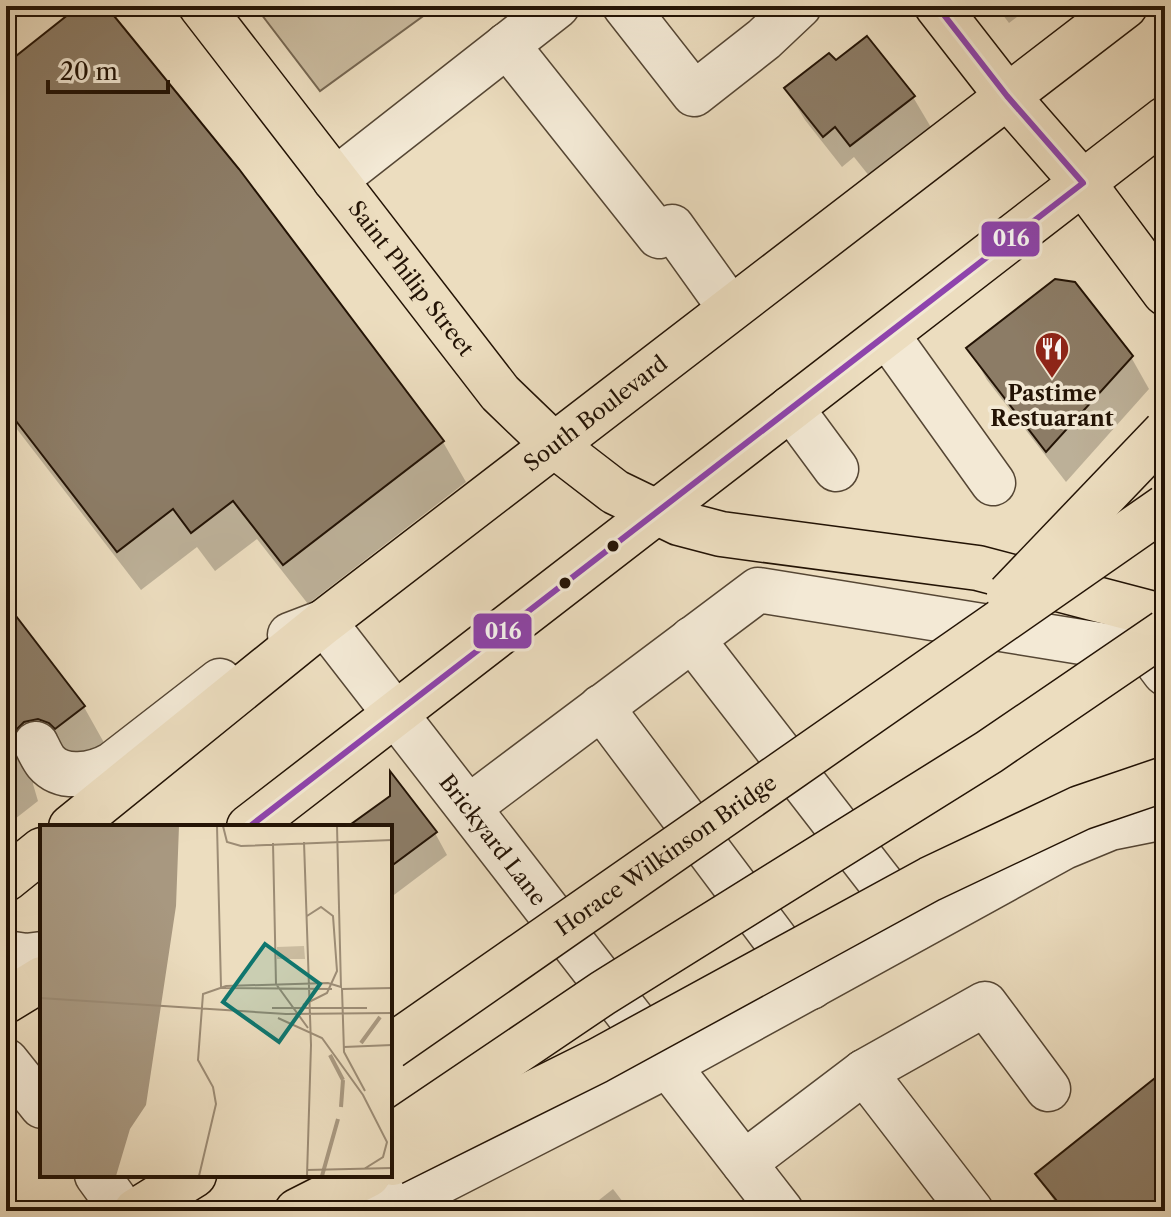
<svg xmlns="http://www.w3.org/2000/svg" width="1171" height="1217" viewBox="0 0 1171 1217" font-family="'Libre Caslon Text',serif">
	<style>
		.green { fill: #cabb9f; stroke: #766752; stroke-width: 2 }
		.shadow { fill: #0003 }
		.building { fill: #8c7c66; stroke: #231305; stroke-width: 2 }
		.lines { fill: none; stroke-linecap: round; stroke-linejoin: round }
		.minor-casing { stroke: #554634; stroke-width: 47 }
		.major-casing { stroke: #231305; stroke-width: 47 }
		.highway-casing { stroke: #231305; stroke-width: 47 }
		.minor { stroke: #f3e9d5; stroke-width: 44 }
		.major { stroke: #ecddbf; stroke-width: 44 }
		.highway { stroke: #ecddbf; stroke-width: 44 }
		.highway-bridge-casing { stroke: #231305; stroke-width: 47; stroke-linecap: butt }
		.highway-bridge { stroke: #ecddbf; stroke-width: 44 }
		.bus-1-casing { stroke: #f3e9d5; stroke-width: 12 }
		.bus-1 { stroke: #8e44ad; stroke-width: 6 }
		.bus-dot { fill: #231305; stroke: #f3e9d5; stroke-width: 3 }
		.labels { text-anchor: middle; dominant-baseline: central; stroke-width: 7; stroke-linejoin: round; paint-order: stroke }
		.street-label { font-size: 22px; fill: #231305; stroke: #f3e9d5 }
		.poi-label { font-size: 22px; font-weight: bold; fill: #231305; stroke: #f3e9d5 }
		.inset-river { fill: none; stroke: #a89880; stroke-width: 4 }
		.inset-road { fill: none; stroke: #9c8c75; stroke-width: 2 }
		.view { fill: #0f766e; fill-opacity: 0.15; stroke: #0f766e; stroke-width: 4 }
		.inset-edge { fill: none; stroke: #231305; stroke-width: 4 }
		.line-badge { stroke: #f3e9d5; stroke-width: 3 }
		.badge-label { font-size: 22px; text-anchor: middle; font-weight: bold; fill: #fff }
	</style>
	<rect width="100%" height="100%" fill="#ecddbf"/>
	<filter id="stains"><feTurbulence type="fractalNoise" baseFrequency=".0025" numOctaves="4"/><feColorMatrix values="0 0 0 0 .2 0 0 0 0 .09 0 0 0 0 .02 0 0 0 .5 -.17"/></filter>
	<radialGradient id="worn" r=".72"><stop offset=".6" stop-color="#630" stop-opacity="0"/><stop offset="1" stop-color="#630" stop-opacity=".3"/></radialGradient>
	<!-- green -->
	<path class="green" d="M255,6H437L320,91Z"/>
	<!-- shadow -->
	<path class="shadow" d="M82,6H103L237,170L443,442L466,482L308,604L257,539L215,571L197,547L141,590L6,415V66Z
		M996,6H1032L1009,23Z
		M835,63L913,97L932,129L870,177L854,157L842,167L805,120L786,89Z
		M969,348L1131,357L1149,389L1066,482L987,380Z
		M6,607L84,707L107,748L38,770L33,784L38,801L6,826Z
		M402,790L435,833L447,855L390,898V827H353Z
		M1165,1072V1211H1060L1038,1174Z
		M613,1189L630,1211H585Z"/>
	<!-- building -->
	<path class="building" d="M79,6H106L239,169L444,441L283,565L233,501L191,533L173,509L117,552L6,408V64Z
		M867,36L915,96L850,146L835,127L823,137L784,88L829,53L836,60Z
		M1055,279L1075,282L1133,356L1046,452L966,348Z
		M6,603L85,706L55,729L49,723L38,719L24,722L16,730L11,742L16,760L6,768Z
		M390,771L437,832L390,867V827H347L390,796Z
		M1165,1070V1211H1065L1035,1174Z"/>
	<g class="lines">
		<defs>
			<g id="minor">
				<path d="M625,6L694,94L764,39L799,6"/>
				<path d="M507,45L659,236L672,227L730,308"/>
				<path d="M335,180L557,6"/>
				<path d="M887,335L993,483"/>
				<path d="M791,408L836,469"/>
				<path id="s1" d="M290,635L324,622L781,1211"/>
				<path d="M692,639L916,928"/>
				<path d="M601,707L811,987"/>
				<path d="M36,744C39,750 42,757 46,762C62,781 94,775 113,764L220,681"/>
				<path d="M469,807L758,590L1150,653L1165,673"/>
				<path d="M6,953L26,956L42,954"/>
				<path d="M6,1061L42,1106"/>
				<path d="M864,1072L985,1004L1048,1089"/>
				<path d="M744,1163L864,1072L971,1211"/>
				<path d="M97,1175L123,1211"/>
				<path d="M383,1211L668,1065L1064,847L1110,828L1165,817"/>
			</g>
			<g id="major">
				<path id="s2" d="M201,6L500,393L554,445L615,492L679,523L721,534L978,568L1165,617"/>
				<path d="M937,6L1007,96L1083,183L1165,293"/>
				<path id="s3" d="M71,827L324,622L1125,6"/>
				<path d="M249,827L1165,119"/>
				<path d="M6,879L42,850"/>
				<path d="M6,1001L42,979"/>
			</g>
			<path id="highway" d="M136,1211L194,1175
				M297,1211L368,1175"/>
		</defs>
		<!-- minor casing -->
		<use href="#minor" class="minor-casing"/>
		<!-- major casing -->
		<use href="#major" class="major-casing"/>
		<!-- highway casing -->
		<use href="#highway" class="highway-casing"/>
		<!-- minor -->
		<use href="#minor" class="minor"/>
		<!-- major -->
		<use href="#major" class="major"/>
		<!-- highway -->
		<use href="#highway" class="highway"/>
		<defs>
			<g id="highway-bridge">
				<path d="M1009,595L1165,432"/>
				<path id="s4" d="M390,1047L1165,507"/>
				<path d="M390,1137L603,993L989,752L1165,632"/>
				<path d="M392,1163L597,1061L930,879L1080,808L1165,779"/>
			</g>
		</defs>
		<!-- highway-bridge casing -->
		<use href="#highway-bridge" class="highway-bridge-casing"/>
		<!-- highway-bridge -->
		<use href="#highway-bridge" class="highway-bridge"/>
		<defs>
			<path id="bus-1" d="M249,827L1083,183L1007,96L937,6"/>
		</defs>
		<!-- bus-1 casing -->
		<use href="#bus-1" class="bus-1-casing"/>
		<!-- bus-1 -->
		<use href="#bus-1" class="bus-1"/>
	</g>
	<!-- icons -->
	<defs>
		<symbol id="restaurant-pin" viewBox="-11 -11 22 30"><path d="M0 17L-7.5 6A9.5 9.5 0 1 1 7.5 6Z" fill="#8f2418" stroke="#f3e9d5"/><path d="M-5-6h1v4h1v-4h1v4h1v-4h1v5L-1.5 .5V6h-2V.5L-5-1ZM5-6V6H3V1.5H1.5Q1.5-4 5-6Z" fill="#fff"/></symbol>
	</defs>
	<g fill-rule="evenodd">
		<use href="#restaurant-pin" x="1032" y="329" width="40" height="54"/>
	</g>
	<!-- markers -->
	<g class="bus-dot">
		<circle cx="613" cy="546" r="7"/>
		<circle cx="565" cy="583" r="7"/>
	</g>
	<g class="labels">
		<!-- street labels -->
		<g class="street-label">
			<text stroke="none"><textPath href="#s2" startOffset="344">Saint Philip Street</textPath></text>
			<text stroke="none"><textPath href="#s3" startOffset="668">South Boulevard</textPath></text>
			<text stroke="none"><textPath href="#s1" startOffset="312">Brickyard Lane</textPath></text>
			<text stroke="none"><textPath href="#s4" startOffset="336">Horace Wilkinson Bridge</textPath></text>
		</g>
		<!-- poi labels -->
		<g class="poi-label">
			<text x="1052" y="393">Pastime<tspan x="1052" dy="25">Restuarant</tspan></text>
		</g>
	</g>
	<!-- overview -->
	<g transform="translate(40 825)">
		<rect width="352" height="352" fill="#ecddbf"/>
		<path d="M264,121L265,134H237V122Z" fill="#cabb9f"/>
		<path d="M0,1H139L136,81L106,280L90,304L76,351H0Z" fill="#a89880"/>
		<path class="inset-river" d="M321,218L340,192M290,230L303,255M301,282L303,255M282,351L298,294"/>
		<path class="inset-road" d="M177,1L181,162M183,1L187,17L201,21L352,15M297,1L301,163M264,17L271,220L267,351M233,18L236,159L268,203M181,163L292,164M0,173L246,189L352,188M263,180L287,168L297,146L293,91L281,82L267,91M232,183H327M238,193L282,213L323,270L347,317L343,332L324,344M304,222L352,220M325,266L304,227L302,164L352,163M267,345L352,343M159,351L176,279L173,262L158,235L163,169L186,161L288,158L301,162"/>
		<path class="view" d="M225,119L280,159L239,217L183,177Z"/>
		<rect width="352" height="352" class="inset-edge"/>
	</g>
	<g class="line-badge">
		<rect x="980" y="220" width="61" height="38" rx="8" fill="#8e44ad"/>
		<rect x="472" y="612" width="61" height="38" rx="8" fill="#8e44ad"/>
	</g>
	<g class="badge-label">
		<text x="1011" y="246">016</text>
		<text x="503" y="639">016</text>
	</g>
	<!-- margin -->
	<rect width="1171" height="1217" fill="none" stroke="#ecddbf" stroke-width="32"/>
	<rect x="8" y="8" width="1155" height="1201" fill="none" stroke="#231305" stroke-width="4"/>
	<rect x="16" y="16" width="1139" height="1185" fill="none" stroke="#231305" stroke-width="2"/>
	<!-- scale -->
	<path d="M48 80v12h120v-12" fill="none" stroke="#231305" stroke-width="4"/>
	<text x="60" y="80" font-size="24" fill="#231305" stroke="#f3e9d5" stroke-width="6" paint-order="stroke">20 m</text>
	<rect width="100%" height="100%" filter="url(#stains)"/>
	<rect width="100%" height="100%" fill="url(#worn)"/>
</svg>
